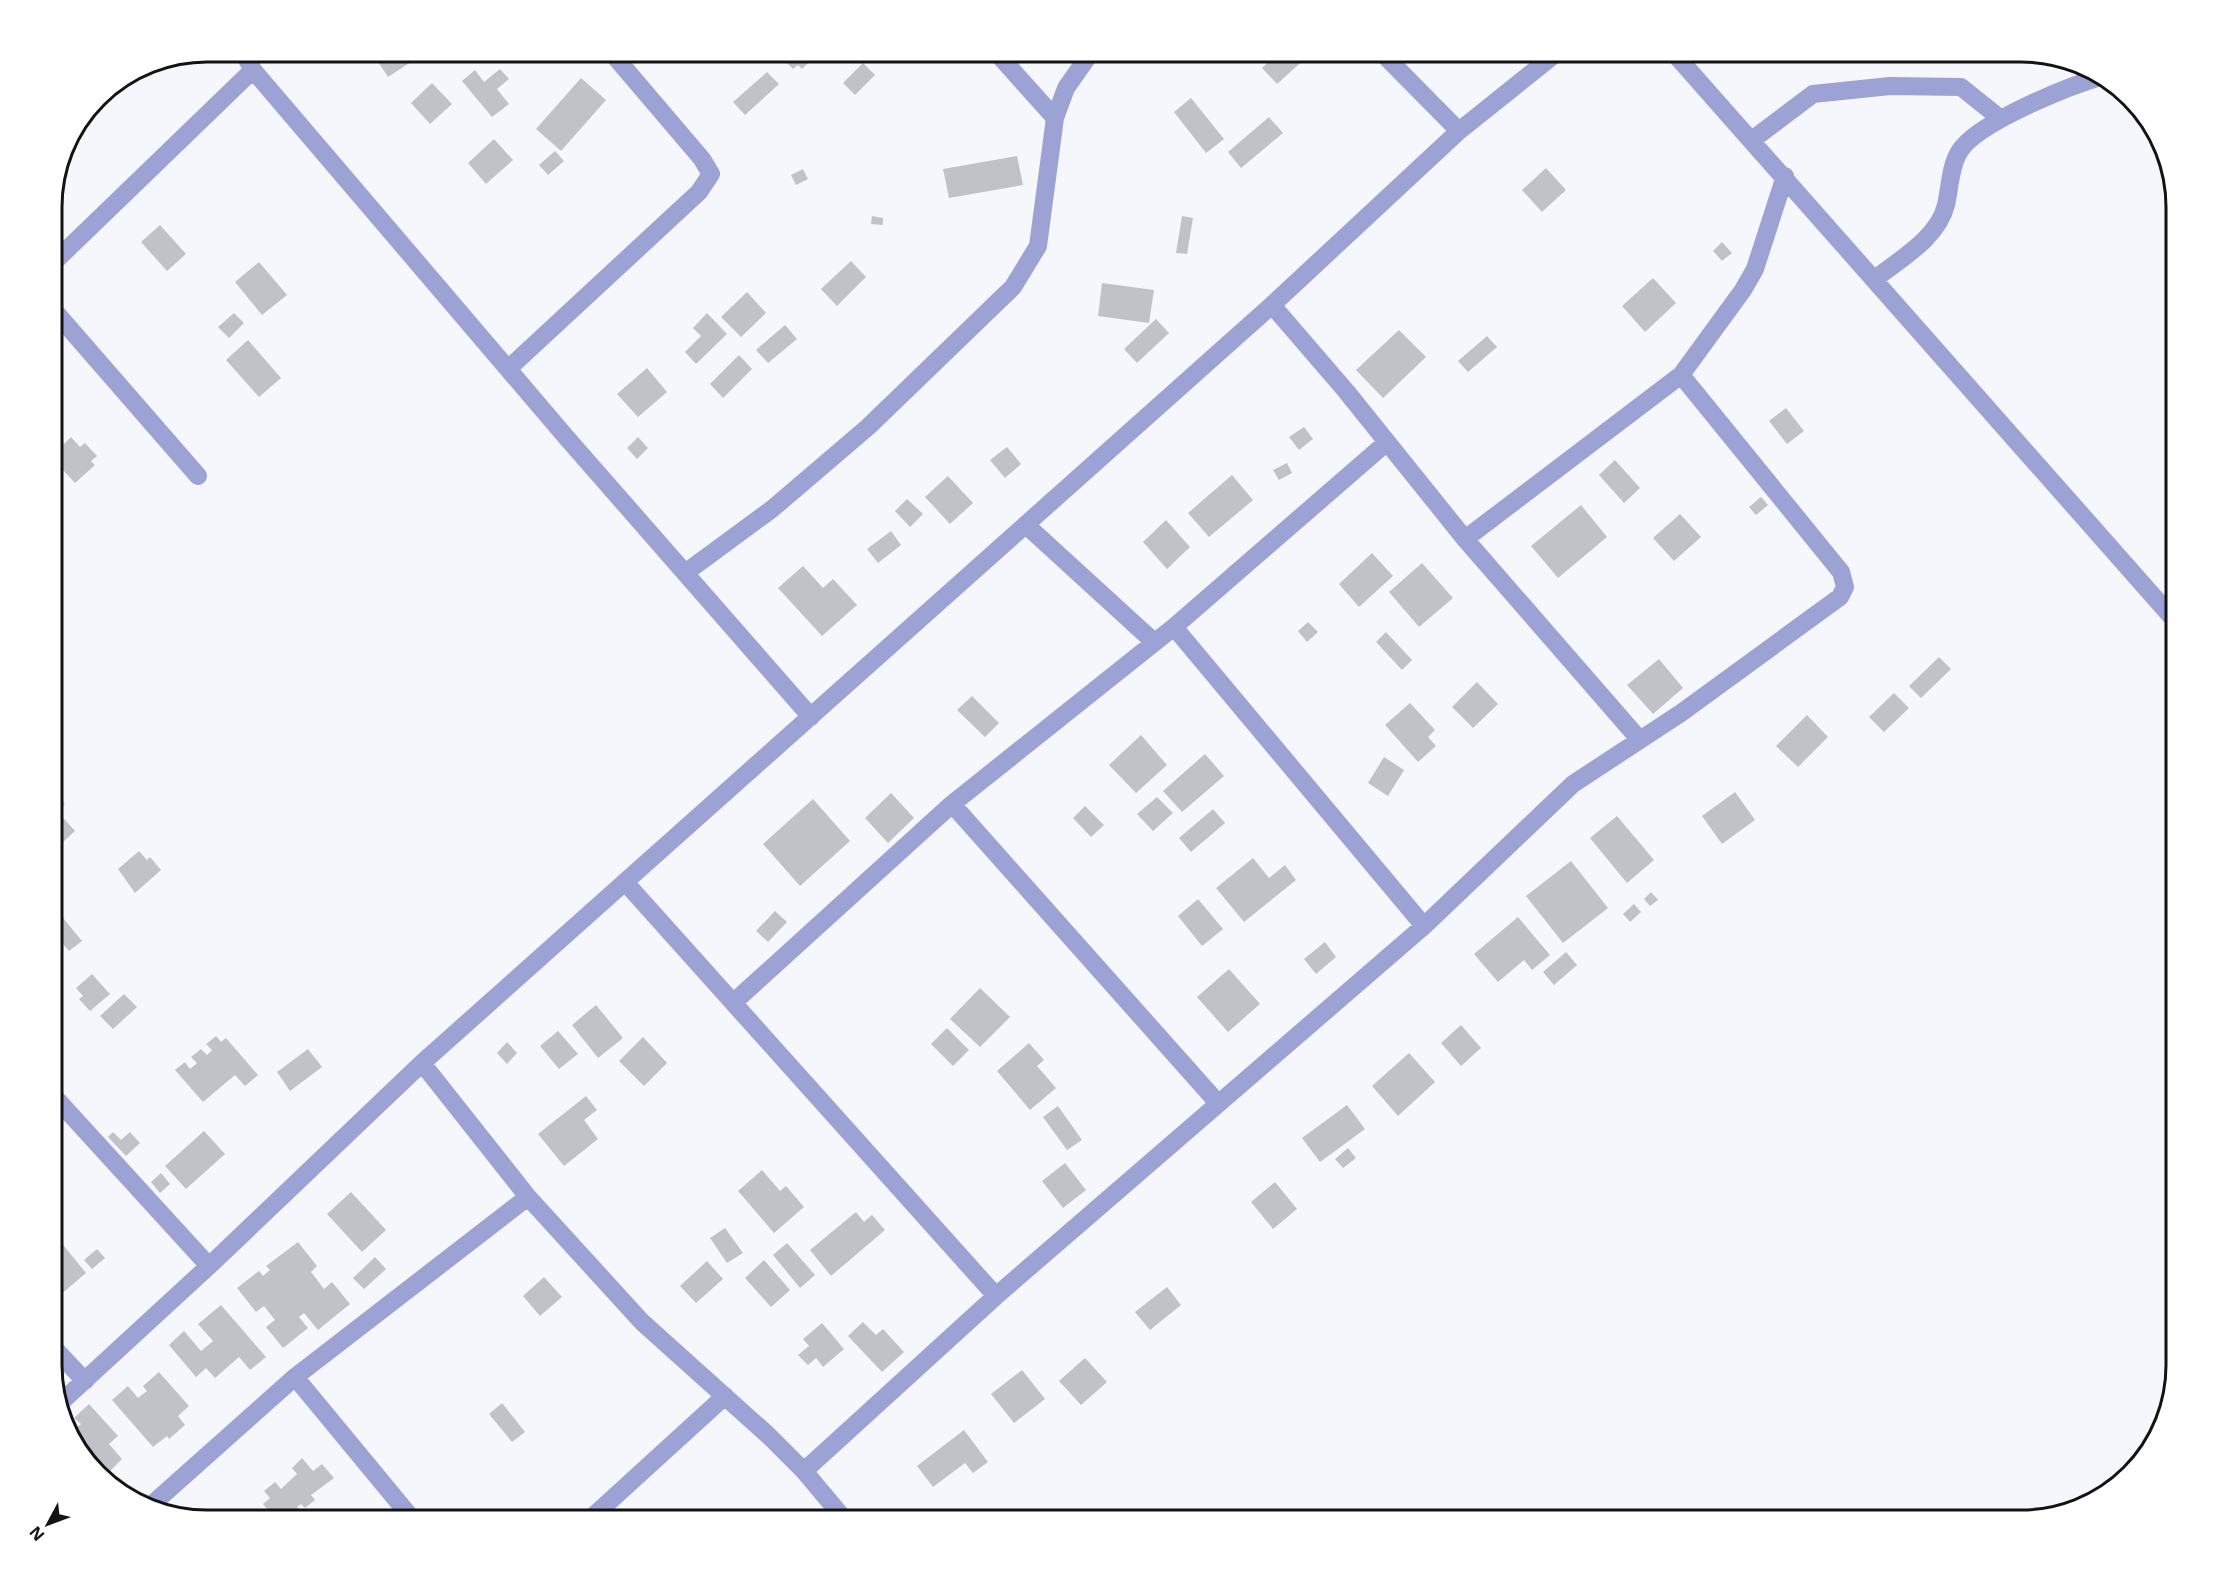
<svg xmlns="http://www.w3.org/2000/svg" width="2228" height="1572" viewBox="0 0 2228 1572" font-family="'Noto Sans',sans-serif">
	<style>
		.building { fill: #c1c2c7 }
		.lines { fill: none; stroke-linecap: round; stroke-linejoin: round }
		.minor { stroke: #9da2d5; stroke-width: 18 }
		.rim { fill: none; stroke: #131315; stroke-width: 3 }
	</style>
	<rect width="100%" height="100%" fill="#f6f7fc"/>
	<!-- building -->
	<path class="building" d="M371,51H417L420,56L388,77Z
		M791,51H798L809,62L802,69L798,65L793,69L783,59Z
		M1280,51H1301L1307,57L1277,84L1262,68Z
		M863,63L875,75L855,95L843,83Z
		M500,69L509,79L497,89L509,104L492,117L462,81L475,70L484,82Z
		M767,72L779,84L745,115L733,102Z
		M581,78L606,100L561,151L536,129Z
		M432,83L452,104L430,124L411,103Z
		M1191,98L1224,139L1206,153L1174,112Z
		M1269,117L1283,133L1241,168L1228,152Z
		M494,139L513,160L486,184L468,163Z
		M555,151L564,161L548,175L539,165Z
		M1017,156L1023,185L949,198L943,169Z
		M1546,168L1566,190L1542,212L1522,190Z
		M803,169L808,179L796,185L791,175Z
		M872,216L883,218V225L871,224Z
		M1182,216L1193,218L1187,254L1176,253Z
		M160,225L186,254L167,271L141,242Z
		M1722,242L1732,253L1722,261L1713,251Z
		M851,261L866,277L837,306L821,289Z
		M259,262L287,295L262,315L235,282Z
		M1653,278L1676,303L1645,332L1622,306Z
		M1102,283L1154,290L1149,323L1098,316Z
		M747,292L766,313L741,337L721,317Z
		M234,313L244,323L229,338L218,327Z
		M707,313L727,334L696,364L685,352L701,336L693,328Z
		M1156,319L1169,333L1137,363L1124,349Z
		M785,325L797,339L768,363L756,350Z
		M1399,330L1426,357L1383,398L1356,370Z
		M1487,336L1497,347L1468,372L1458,361Z
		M248,340L281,378L259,397L226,360Z
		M739,355L752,369L723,398L710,384Z
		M647,368L667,392L638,417L617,394Z
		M1786,408L1804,431L1787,444L1769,421Z
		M1304,427L1313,439L1299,450L1289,437Z
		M71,437L80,447L85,443L97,456L91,461L95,465L75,483L51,457Z
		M638,437L648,448L637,459L627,448Z
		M1007,447L1021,464L1005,478L990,460Z
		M1615,460L1640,488L1624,503L1599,475Z
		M1287,463L1292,473L1279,480L1273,470Z
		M1232,475L1253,500L1209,537L1188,513Z
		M948,476L973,503L950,524L925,497Z
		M51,484L61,496L51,503Z
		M1761,497L1768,505L1756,515L1749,507Z
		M907,499L923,514L910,527L895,511Z
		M1581,505L1607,537L1558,578L1531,546Z
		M1680,514L1701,537L1674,561L1653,538Z
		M1166,520L1190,547L1167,569L1143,542Z
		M891,531L901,545L878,563L867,549Z
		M1372,553L1393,576L1359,607L1339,584Z
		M1422,563L1453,598L1419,627L1389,592Z
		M803,566L823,588L833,579L857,605L822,636L778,588Z
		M1308,622L1318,632L1307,642L1298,631Z
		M1386,632L1412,660L1402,670L1376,642Z
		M1939,657L1951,669L1921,698L1909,686Z
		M1659,659L1683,688L1653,714L1627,685Z
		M1477,682L1498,704L1473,728L1452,707Z
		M1894,693L1909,708L1884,732L1869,717Z
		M972,696L999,723L985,737L957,710Z
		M1410,703L1435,730L1428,737L1436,746L1418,762L1385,725Z
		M1807,715L1828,737L1798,767L1776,746Z
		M1141,735L1167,765L1136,793L1109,765Z
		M1205,754L1224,776L1182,812L1163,791Z
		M1384,757L1404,770L1388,796L1368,783Z
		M51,788L65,804L57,811L75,831L53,851Z
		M1735,792L1755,820L1722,844L1702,816Z
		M891,793L914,818L888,843L865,818Z
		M1157,797L1173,813L1153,831L1137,814Z
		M813,799L850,841L800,886L763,844Z
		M1085,806L1104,825L1091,837L1073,818Z
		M1213,809L1225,823L1191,852L1179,838Z
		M1617,816L1654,860L1627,883L1590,838Z
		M139,851L147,860L150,857L161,870L135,893L118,869Z
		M1253,858L1269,878L1285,865L1296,880L1244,922L1216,888Z
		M1571,861L1608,908L1563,943L1526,896Z
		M1651,892L1658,900L1650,906L1644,899Z
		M1198,899L1223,929L1202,946L1178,916Z
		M1634,904L1641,912L1630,922L1623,914Z
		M775,911L787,922L768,942L756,931Z
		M59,913L82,941L69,951L51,930V920Z
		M1518,917L1550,955L1532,970L1524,960L1498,982L1474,954Z
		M1325,942L1336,957L1316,974L1304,959Z
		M1566,952L1577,965L1554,985L1543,972Z
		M1229,969L1260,1004L1228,1032L1197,997Z
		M92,974L110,994L90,1011L79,999L83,996L76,988Z
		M980,988L1010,1017L980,1047L950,1019Z
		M124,994L137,1007L113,1029L100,1016Z
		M596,1005L623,1038L598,1058L572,1025Z
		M1461,1025L1481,1048L1461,1066L1441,1043Z
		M947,1028L969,1050L953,1066L931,1044Z
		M558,1031L578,1054L559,1069L540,1046Z
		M216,1036L221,1042L226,1038L258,1075L245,1086L235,1075L203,1102L175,1070L185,1062L190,1069L197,1063L191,1057L201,1049L207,1055L212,1050L206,1044Z
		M643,1037L667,1063L644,1086L619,1061Z
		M507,1042L517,1053L507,1064L497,1053Z
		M1029,1043L1044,1060L1037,1066L1056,1088L1030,1110L997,1071Z
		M308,1049L322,1067L290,1091L277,1072Z
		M1409,1053L1435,1082L1398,1116L1372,1086Z
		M586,1096L597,1110L584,1120L598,1139L564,1166L538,1134Z
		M1347,1105L1365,1129L1320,1162L1302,1138Z
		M1058,1106L1082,1140L1067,1150L1043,1117Z
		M204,1131L225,1154L186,1189L165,1166Z
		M113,1132L121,1140L130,1132L140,1143L126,1156L108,1137Z
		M1348,1148L1356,1158L1343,1168L1335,1159Z
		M1065,1163L1086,1190L1063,1208L1042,1181Z
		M762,1170L780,1191L786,1186L804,1207L774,1233L738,1191Z
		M161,1173L170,1184L160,1193L151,1182Z
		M1275,1182L1297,1209L1273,1229L1251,1202Z
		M351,1192L386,1230L362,1252L327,1214Z
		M856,1212L864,1222L872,1215L885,1230L831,1276L810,1250Z
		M725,1228L743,1253L727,1263L710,1238Z
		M55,1235L86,1273L59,1296L51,1286V1238Z
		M298,1242L317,1266L311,1272L324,1289L332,1282L350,1304L318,1330L304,1313L299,1317L308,1328L283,1348L266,1327L275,1320L264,1306L256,1312L237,1288L259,1271L263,1276L270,1270L266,1266Z
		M787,1243L815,1275L800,1288L773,1255Z
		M97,1249L105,1258L92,1269L84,1260Z
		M375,1257L386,1269L364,1289L353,1278Z
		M764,1260L790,1290L771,1307L745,1278Z
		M707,1261L723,1279L696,1303L680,1286Z
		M544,1277L562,1297L540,1316L523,1296Z
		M1167,1287L1181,1305L1150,1330L1135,1312Z
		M221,1305L266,1357L250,1370L239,1357L215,1378L206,1368L196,1377L169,1345L184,1331L201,1351L213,1341L198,1324Z
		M863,1322L876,1335L883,1329L904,1352L882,1372L848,1336Z
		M822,1323L844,1349L823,1367L816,1358L808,1365L798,1355L809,1346L803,1339Z
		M1085,1358L1107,1382L1081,1405L1059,1381Z
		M1022,1370L1045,1399L1014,1423L991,1394Z
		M159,1372L189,1406L178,1416L185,1425L169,1439L167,1436L153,1447L112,1400L128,1386L138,1398L147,1391L143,1386Z
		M502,1403L525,1432L512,1442L489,1414Z
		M89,1404L118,1436L109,1444L122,1459L109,1472L100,1461L94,1467L67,1435L64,1421L73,1431L81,1424L74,1418Z
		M964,1430L988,1462L973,1473L965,1463L933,1487L917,1466Z
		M302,1458L313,1471L322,1464L334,1478L311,1495L315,1500L305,1508L301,1504L297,1507L302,1513L292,1521L286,1516L277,1521L263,1504L270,1498L264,1491L275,1482L281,1489L297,1474L292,1468Z
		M908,1512L917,1521H900Z"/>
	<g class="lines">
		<!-- minor -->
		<path class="minor" d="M242,51L253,70L566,437L811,717
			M995,51L1055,118
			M1380,51L1459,131
			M1672,51L2177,623
			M1752,140L1813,94L1890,86L1961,87L2001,119
			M51,265L253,70
			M1875,279C1900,259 1938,238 1946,205C1950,188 1950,167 1959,152C1976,123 2069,86 2103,76
			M1272,305L1346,391L1465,539L1639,739
			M51,307L198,476
			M508,369L699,192L711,174L702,159L610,51
			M1026,525L1154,642
			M1465,539L1681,375L1743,290L1755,269L1785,176
			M685,573L772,509L868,427L1013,287L1038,246L1055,118L1066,88L1092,51
			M1174,627L1424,926
			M952,804L1217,1102
			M625,882L996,1296
			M734,1002L952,804L1174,627L1386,443
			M422,1063L528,1197L642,1322L769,1436L804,1471L846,1521
			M51,1093L209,1266
			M51,1345L85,1381
			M295,1377L414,1521
			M59,1404L209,1266L422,1063L1272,305L1459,131L1559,51
			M804,1471L996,1296L1424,926L1573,784L1681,713L1840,597L1845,587L1841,572L1681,375
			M148,1508L295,1377L528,1197
			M588,1521L725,1396"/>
	</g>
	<!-- crop -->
	<path d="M0 0H2228V1572H0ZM207 62H2021A145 145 0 0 1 2166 207V1365A145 145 0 0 1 2021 1510H207A145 145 0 0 1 62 1365V207A145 145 0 0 1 207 62Z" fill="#fff" fill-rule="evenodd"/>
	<path class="rim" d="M207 62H2021A145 145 0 0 1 2166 207V1365A145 145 0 0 1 2021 1510H207A145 145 0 0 1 62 1365V207A145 145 0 0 1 207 62Z"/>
	<!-- north arrow -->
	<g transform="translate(48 1524) rotate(229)" stroke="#ffffff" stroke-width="4.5" paint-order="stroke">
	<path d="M0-4.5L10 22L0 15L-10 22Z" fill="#131315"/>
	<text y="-9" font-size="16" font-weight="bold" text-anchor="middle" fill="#131315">N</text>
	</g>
</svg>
